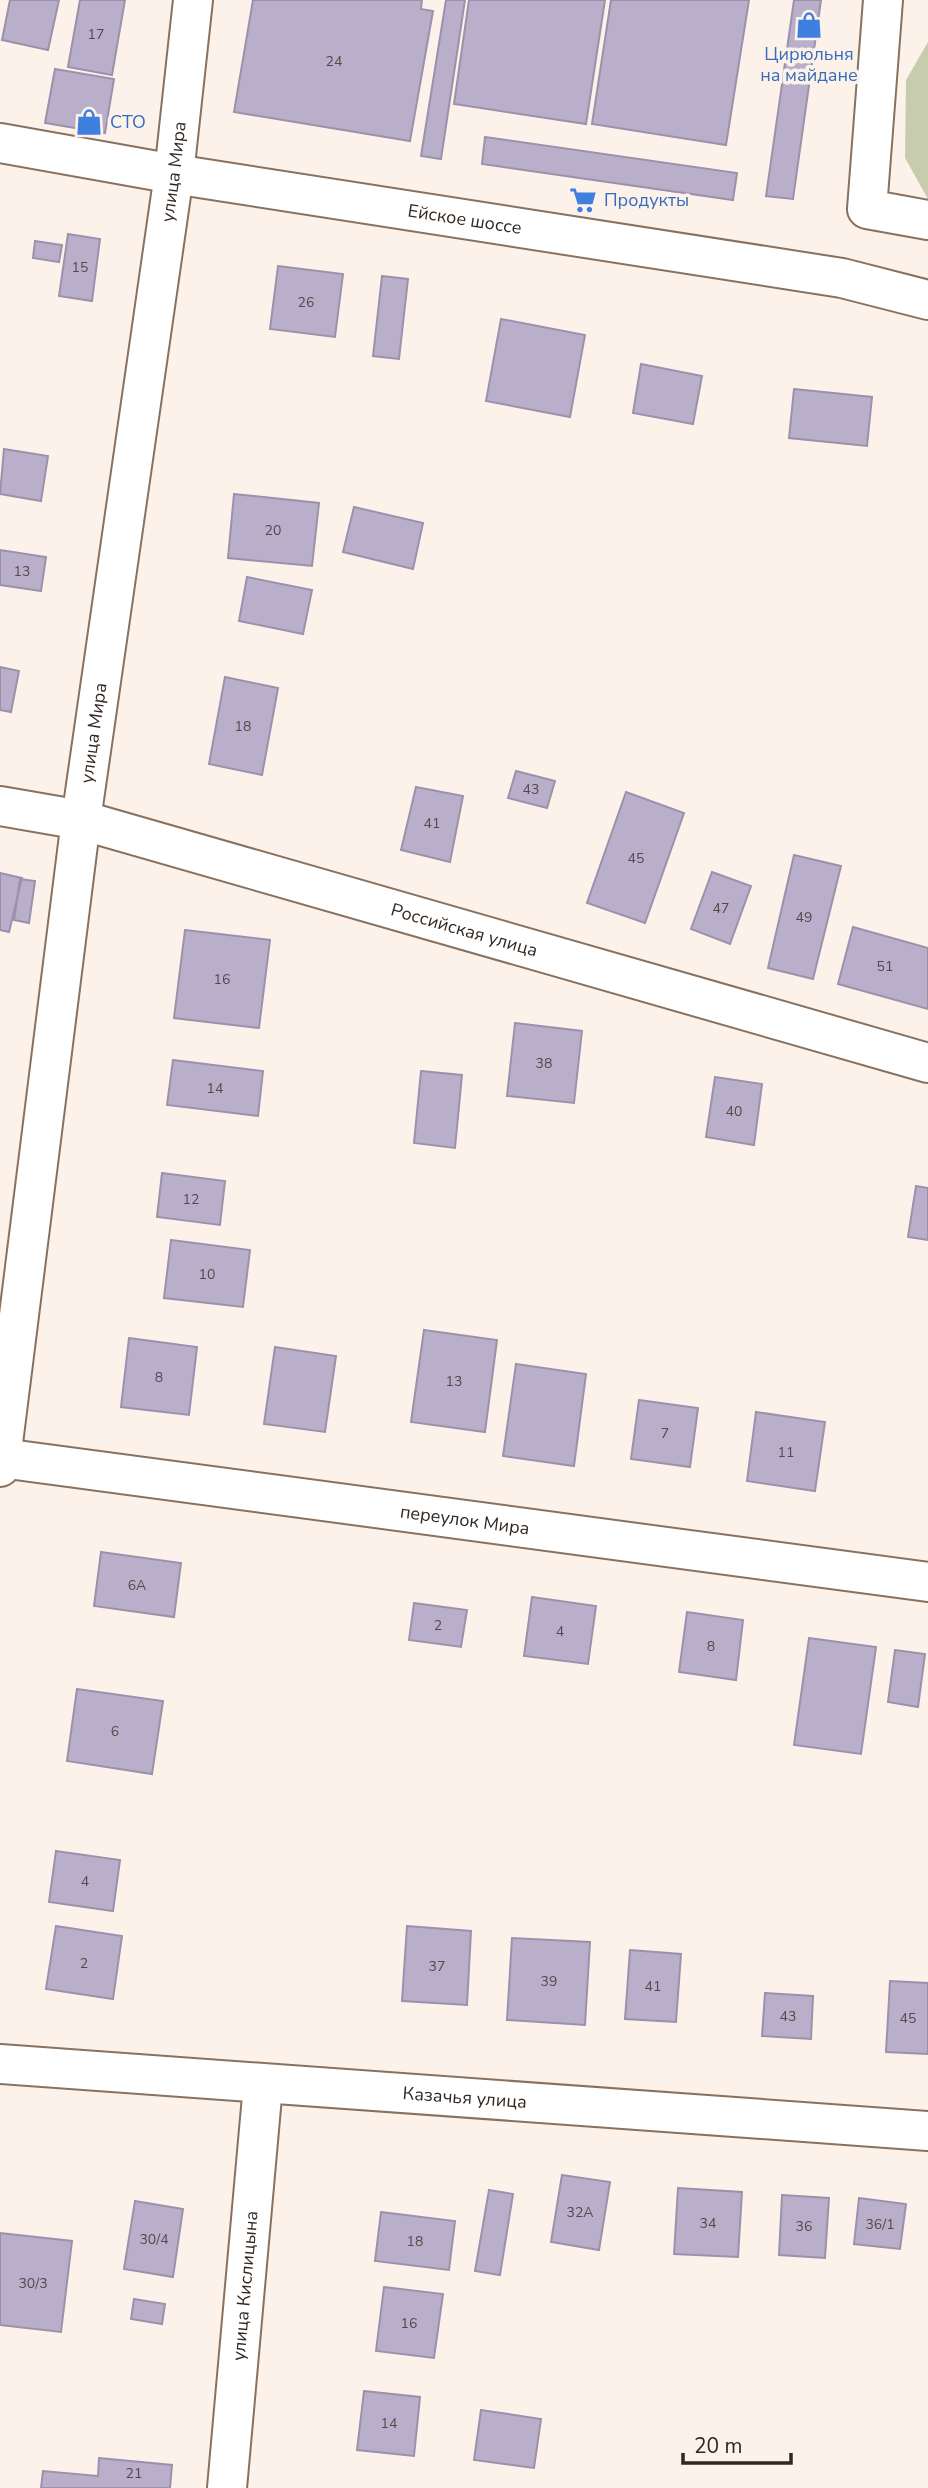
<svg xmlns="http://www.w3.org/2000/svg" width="928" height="2488" viewBox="0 0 928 2488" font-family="'Nunito Sans',sans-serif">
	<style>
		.green { fill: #c7ccaf }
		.building { fill: #b9afca; stroke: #9c91ac; stroke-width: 2 }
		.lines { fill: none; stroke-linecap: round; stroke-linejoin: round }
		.minor-casing { stroke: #89715f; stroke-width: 42 }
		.minor { stroke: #fff; stroke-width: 38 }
		.labels { text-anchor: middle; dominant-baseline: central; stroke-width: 7; stroke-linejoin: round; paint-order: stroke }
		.number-label { font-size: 14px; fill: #544a4b }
		.shop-label { font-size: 18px; fill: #366cbe; stroke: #fdf2ea; text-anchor: start }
		.street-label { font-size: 18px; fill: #332821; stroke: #fdf2ea }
	</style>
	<rect width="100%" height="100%" fill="#fdf2ea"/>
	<!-- green -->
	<path class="green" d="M928,42V199L905,158L906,80Z"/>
	<!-- building -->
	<path class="building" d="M10,0H59L48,50L2,40Z
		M80,0H125L112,75L68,67Z
		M253,0H422L421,9L433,11L410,141L234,112Z
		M446,0H465L441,159L421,156Z
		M469,0H605L586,124L454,104Z
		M611,0H749L726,145L592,124Z
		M794,0H821L793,199L766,196Z
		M55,69L114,79L105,133L45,123Z
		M485,137L737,173L733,200L482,164Z
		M68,234L100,239L92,301L59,296Z
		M35,241L62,245L59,262L33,258Z
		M278,266L343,274L335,337L270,329Z
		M382,276L408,279L399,359L373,356Z
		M501,319L585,335L570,417L486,401Z
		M641,364L702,376L693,424L633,413Z
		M794,389L872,397L867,446L789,438Z
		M4,449L48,456L41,501L0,494Z
		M234,494L319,503L312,566L228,558Z
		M354,507L423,523L413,569L343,552Z
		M0,550L46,557L41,591L0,585Z
		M247,577L312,590L303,634L239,621Z
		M0,667L19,671L11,712L0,710Z
		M225,677L278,688L262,775L209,764Z
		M516,771L555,781L547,808L508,798Z
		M416,787L463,796L450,862L401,850Z
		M626,792L684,813L645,923L587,903Z
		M794,855L841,866L813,979L768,968Z
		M712,872L751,886L730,944L691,929Z
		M0,873L22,878L9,932L0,930Z
		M20,879L35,881L29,923L14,920Z
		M853,927L928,948V1009L838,984Z
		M185,930L270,940L259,1028L174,1018Z
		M515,1023L582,1031L574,1103L507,1096Z
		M173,1060L263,1071L258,1116L167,1105Z
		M421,1071L462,1075L455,1148L414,1143Z
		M715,1077L762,1084L754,1145L706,1137Z
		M162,1173L225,1181L220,1225L157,1217Z
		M916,1186L928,1188V1240L908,1237Z
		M171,1240L250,1250L243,1307L164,1298Z
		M424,1330L497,1340L485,1432L411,1422Z
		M129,1338L197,1347L189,1415L121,1407Z
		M275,1347L336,1356L325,1432L264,1424Z
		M516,1364L586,1374L574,1466L503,1456Z
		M639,1400L698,1408L690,1467L631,1459Z
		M756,1412L825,1422L815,1491L747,1481Z
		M101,1552L181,1563L174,1617L94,1606Z
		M532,1597L596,1606L588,1664L524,1656Z
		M414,1603L467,1610L461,1647L409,1640Z
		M687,1612L743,1620L736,1680L679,1672Z
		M809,1638L876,1647L861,1754L794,1745Z
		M895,1650L925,1654L918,1707L888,1702Z
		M77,1689L163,1701L152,1774L67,1761Z
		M56,1851L120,1860L113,1911L49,1902Z
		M56,1926L122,1936L113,1999L46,1989Z
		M407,1926L471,1931L467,2005L402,2001Z
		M512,1938L590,1942L585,2025L507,2020Z
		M630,1950L681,1954L676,2022L625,2019Z
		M890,1981L928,1983V2054L886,2052Z
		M765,1993L813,1996L811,2039L762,2036Z
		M562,2175L610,2182L599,2250L551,2242Z
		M678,2188L742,2192L738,2257L674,2254Z
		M489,2190L513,2194L500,2275L475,2271Z
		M782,2195L829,2198L825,2258L779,2255Z
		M859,2198L906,2204L900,2249L854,2244Z
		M135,2201L183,2209L173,2277L124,2269Z
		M381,2212L455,2221L449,2270L375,2261Z
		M0,2233L72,2241L61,2332L0,2325Z
		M384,2287L443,2294L434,2358L376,2351Z
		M134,2299L165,2304L162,2324L131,2319Z
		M364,2391L420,2397L414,2456L357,2450Z
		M481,2410L541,2419L534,2468L474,2460Z
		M99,2458L172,2465L170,2488H41L43,2471L98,2476Z"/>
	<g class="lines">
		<defs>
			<g id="minor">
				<path d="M883,0L867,209L928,220"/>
				<path id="s1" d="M0,143L174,174L842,278L928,300"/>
				<path id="s2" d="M0,806L81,820L928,1063"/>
				<path id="s3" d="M2,1458L928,1582"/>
				<path id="s4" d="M0,1467L81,820L174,174L193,0"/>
				<path id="s5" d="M0,2064L928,2131"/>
				<path id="s6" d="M227,2488L263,2085"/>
			</g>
		</defs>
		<!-- minor casing -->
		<use href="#minor" class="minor-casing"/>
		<!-- minor -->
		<use href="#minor" class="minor"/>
	</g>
	<!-- icons -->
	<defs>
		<symbol id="shop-bare" viewBox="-9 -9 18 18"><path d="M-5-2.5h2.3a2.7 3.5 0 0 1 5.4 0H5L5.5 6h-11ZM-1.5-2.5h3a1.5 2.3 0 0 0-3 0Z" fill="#3f7fe0" stroke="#fdf2ea" stroke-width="2.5" paint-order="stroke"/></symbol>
		<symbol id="supermarket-bare" viewBox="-9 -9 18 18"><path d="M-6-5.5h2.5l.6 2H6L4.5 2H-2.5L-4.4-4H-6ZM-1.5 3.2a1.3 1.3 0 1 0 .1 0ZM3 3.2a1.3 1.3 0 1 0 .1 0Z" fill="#3f7fe0" stroke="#fdf2ea" stroke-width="2.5" paint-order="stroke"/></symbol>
	</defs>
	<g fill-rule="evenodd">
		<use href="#shop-bare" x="790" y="6" width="38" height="38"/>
		<use href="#shop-bare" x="70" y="103" width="38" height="38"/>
		<use href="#supermarket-bare" x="564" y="181" width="38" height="38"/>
	</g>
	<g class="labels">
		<!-- number labels -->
		<g class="number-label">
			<text x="96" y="34">17</text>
			<text x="334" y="61">24</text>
			<text x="80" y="267">15</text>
			<text x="306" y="302">26</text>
			<text x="273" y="530">20</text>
			<text x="22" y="571">13</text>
			<text x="243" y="726">18</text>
			<text x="531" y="789">43</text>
			<text x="432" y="823">41</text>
			<text x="636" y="858">45</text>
			<text x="721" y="908">47</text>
			<text x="804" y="917">49</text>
			<text x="885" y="966">51</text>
			<text x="222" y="979">16</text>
			<text x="544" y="1063">38</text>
			<text x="215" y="1088">14</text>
			<text x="734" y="1111">40</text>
			<text x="191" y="1199">12</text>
			<text x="207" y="1274">10</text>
			<text x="159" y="1377">8</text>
			<text x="454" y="1381">13</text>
			<text x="665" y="1433">7</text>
			<text x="786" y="1452">11</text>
			<text x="137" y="1585">6А</text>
			<text x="438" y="1625">2</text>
			<text x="560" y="1631">4</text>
			<text x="711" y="1646">8</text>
			<text x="115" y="1731">6</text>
			<text x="85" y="1881">4</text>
			<text x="84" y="1963">2</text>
			<text x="437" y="1966">37</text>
			<text x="549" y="1981">39</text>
			<text x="653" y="1986">41</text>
			<text x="788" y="2016">43</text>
			<text x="908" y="2018">45</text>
			<text x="580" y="2212">32А</text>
			<text x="708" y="2223">34</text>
			<text x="880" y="2224">36/1</text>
			<text x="804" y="2226">36</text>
			<text x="154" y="2239">30/4</text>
			<text x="415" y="2241">18</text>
			<text x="33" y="2283">30/3</text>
			<text x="409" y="2323">16</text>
			<text x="389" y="2423">14</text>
			<text x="134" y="2473">21</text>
		</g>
		<!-- shop labels -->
		<g class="shop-label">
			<text x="809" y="54" text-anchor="middle">Цирюльня<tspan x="809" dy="21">на майдане</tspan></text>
			<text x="110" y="122">СТО</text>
			<text x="604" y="200">Продукты</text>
		</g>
		<!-- street labels -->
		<g class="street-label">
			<text stroke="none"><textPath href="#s4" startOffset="1307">улица Мира</textPath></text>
			<text stroke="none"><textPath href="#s1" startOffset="471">Ейское шоссе</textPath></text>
			<text stroke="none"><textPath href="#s4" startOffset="740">улица Мира</textPath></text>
			<text stroke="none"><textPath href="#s2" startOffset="481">Российская улица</textPath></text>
			<text stroke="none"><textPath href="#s3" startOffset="467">переулок Мира</textPath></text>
			<text stroke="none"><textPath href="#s5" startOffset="466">Казачья улица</textPath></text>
			<text stroke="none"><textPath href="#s6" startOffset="203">улица Кислицына</textPath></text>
		</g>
	</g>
	<!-- scale -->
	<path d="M683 2453v10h108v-10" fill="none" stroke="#332821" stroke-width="3.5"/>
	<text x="694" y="2453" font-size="21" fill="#332821" stroke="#fdf2ea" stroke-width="5" paint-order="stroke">20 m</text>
</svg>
